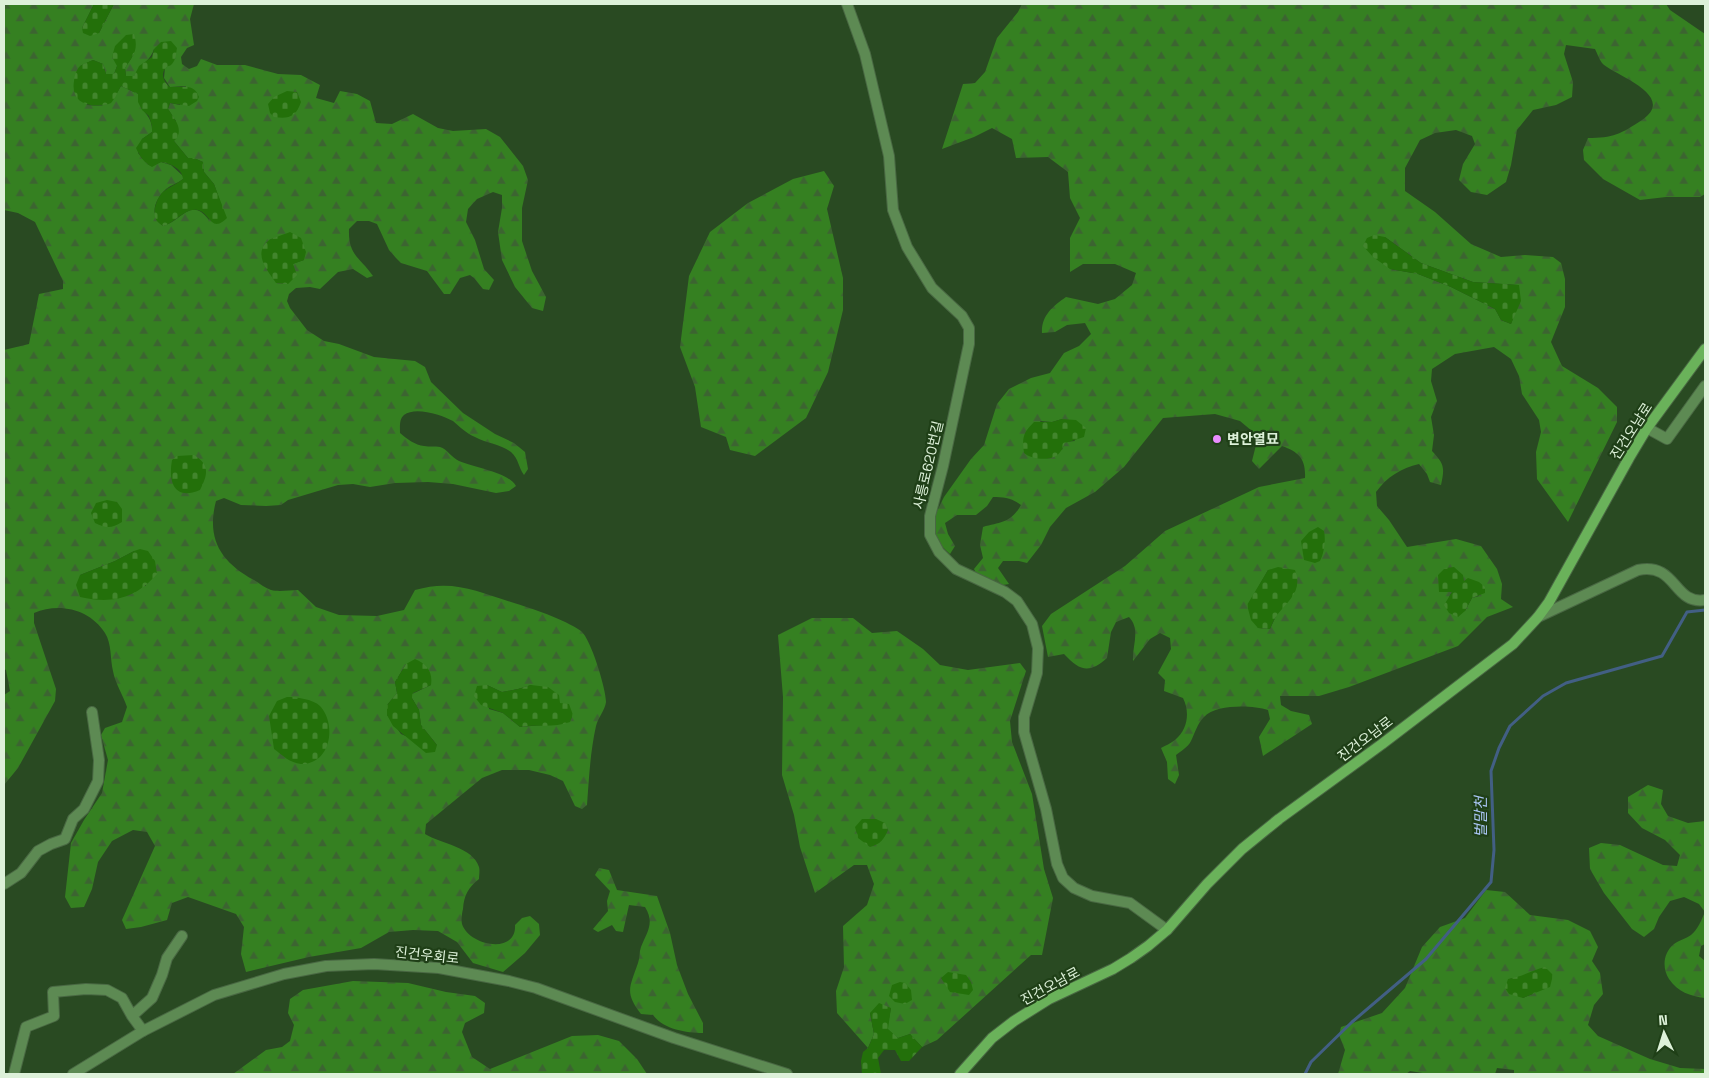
<svg xmlns="http://www.w3.org/2000/svg" width="1709" height="1078" viewBox="0 0 1709 1078" font-family="'Space Grotesk','Noto Sans KR',sans-serif">
	<style>
		.forest { fill: url(#forest-firs); fill-rule: evenodd }
		.cemetery { fill: url(#cemetery-stones) }
		.lines { fill: none; stroke-linecap: round; stroke-linejoin: round }
		.stream { stroke: #425f84; stroke-width: 3 }
		.minor-casing { stroke: #496843; stroke-width: 12 }
		.tertiary-casing { stroke: #496843; stroke-width: 12 }
		.secondary-casing { stroke: #496843; stroke-width: 12 }
		.minor { stroke: #5d8a53; stroke-width: 10 }
		.tertiary { stroke: #5d8a53; stroke-width: 10 }
		.secondary { stroke: #6ab25a; stroke-width: 10 }
		.poi-dot { fill: #e98dfe; stroke: #1f3f17; stroke-width: 2 }
		.labels { text-anchor: middle; dominant-baseline: central; stroke-width: 4.5; stroke-linejoin: round; paint-order: stroke }
		.street-label { font-size: 14px; fill: #ddf1d9; stroke: #1f3f17 }
		.poi-label { font-size: 14px; font-weight: bold; fill: #ddf1d9; stroke: #1f3f17; text-anchor: start }
		.water-label { font-size: 15px; font-style: italic; fill: #aac6f4; stroke: #1f3f17 }
	</style>
	<defs>
		<pattern id="forest-firs" width="22" height="20" patternUnits="userSpaceOnUse" patternTransform="scale(1.25)"><rect width="22" height="20" fill="#358021"/><path d="M5 1l3.5 6h-7zM16 11l3.5 6h-7z" fill="#3c6431"/></pattern>
		<pattern id="cemetery-stones" width="16" height="16" patternUnits="userSpaceOnUse" patternTransform="scale(1.25)"><rect width="16" height="16" fill="#23700a"/><path d="M2 7V4a2 2 0 0 1 4 0v3zM10 15v-3a2 2 0 0 1 4 0v3z" fill="#42852d"/></pattern>
	</defs>
	<rect width="100%" height="100%" fill="#294a22"/>
	<!-- forest -->
	<path class="forest" d="M4,4H94L82,28L99,33L114,4H194L190,19L194,45L187,48L181,57L182,64L189,69L197,66L201,59L217,65H245L278,74L301,75L320,85L316,98L334,103L340,91L357,94L370,101L376,123L392,124L413,114L438,128L453,131L486,129L500,137L523,166L528,180L522,208V241L532,271L546,297L543,311L532,308L515,287L502,260L498,232L502,208V195L493,192L477,199L468,209L466,222L475,240L484,269L494,280L489,290L483,289L474,278L470,275L460,278L450,294H444L427,271L401,263L396,258L389,250L377,224L369,221H357L349,229C348,256 360,257 373,276L367,278L353,269L338,272L320,289L310,287L296,288L289,294L287,301L290,308L307,330L324,341L339,344L374,357L415,361L425,367L431,382L463,413L495,434L514,443L525,452L528,469L524,475C518,467 519,459 511,452C500,444 486,443 475,437C466,433 460,427 453,421C442,415 415,406 404,415C399,419 400,427 400,433C407,439 415,445 424,446C429,447 435,446 440,447C447,449 452,458 459,461C475,468 508,472 516,486L509,491L496,493L453,484L428,482L395,483L370,487L353,484L338,485L288,500L281,505L266,506L241,505L224,498L216,501C206,539 221,562 254,580C259,583 265,588 271,590C279,592 290,590 298,590L316,607L339,615L377,616L404,610L415,590C452,579 476,591 511,602C531,608 564,619 581,631C591,639 606,689 606,702C605,710 598,718 596,726C590,753 589,779 587,805L582,809L575,806L563,781L550,775L529,770H502L482,778L426,824L425,834C441,844 473,847 479,867C480,870 479,876 479,879C468,888 464,895 463,909C462,913 461,920 462,924C469,946 517,955 515,925L522,918L530,916L539,924L540,935L525,953L503,972L473,963L457,942L438,931L413,930L389,932L361,948L309,957L246,972L241,954L244,927L236,914L188,897L172,903L167,920L141,927L126,929L122,920L155,846L147,832L133,830L112,841L98,862L92,889L84,907L71,908L65,897L71,843L84,820L102,793L108,760L101,735L105,728L122,722L127,707C123,695 115,683 113,671C110,659 112,644 105,633C90,609 59,602 34,613V623L56,689L55,701L18,768L4,785V695L10,691L6,670L4,669V350L29,344L39,294L63,289V281L35,222L18,213L4,210ZM154,49L165,68L164,78L170,87L186,86L180,105L170,103L168,109L176,121L174,141L188,158H194L203,162L204,172L214,184L220,201L209,220C191,196 182,221 163,226C149,216 154,200 166,189C171,185 178,183 183,179V176L171,165L161,162L152,166L147,164L138,153L142,139L152,132C153,113 139,114 138,94L121,86C110,105 109,107 87,105L80,66L93,60L103,64L106,74H114L117,66L134,54L125,68L126,76H134C140,65 151,60 154,49ZM277,237L304,260L292,264L269,240ZM134,551L146,586L80,575L115,561ZM406,664L431,685L412,694V698L419,710L421,725L437,745L408,737L401,734L387,715V705L397,693L395,682ZM487,685L502,692L518,689L531,685L560,703L543,725L520,727L503,713L489,709Z
		M1022,4H1666L1670,10L1705,34V194L1700,197H1666L1640,200L1603,179L1584,160L1583,150L1588,138C1613,138 1621,134 1642,120C1679,95 1611,74 1602,63C1599,59 1597,53 1595,49L1566,45L1564,54L1573,82L1572,97L1556,105L1533,110L1517,130L1511,165L1506,182L1487,195L1471,192L1459,180L1463,164L1475,144L1472,136L1456,130L1435,133L1420,140L1405,168V191L1435,212L1471,244L1501,257L1525,255L1553,257L1561,263L1565,279V307L1551,342L1562,366L1598,388L1617,407V422L1568,522L1537,479L1536,452L1541,432L1539,420L1522,394L1519,376L1511,359L1494,347L1455,354L1432,369L1431,381L1437,401L1431,417L1434,435L1432,451C1444,464 1445,467 1441,485L1430,482L1427,474L1419,464C1401,468 1387,477 1376,492L1377,506L1389,520L1407,547L1456,539L1481,546L1497,569L1502,584L1501,599L1513,607L1487,617L1458,646L1349,687L1319,696H1280L1281,705L1291,711L1309,715L1312,724L1263,756L1259,737L1270,719L1268,710C1252,705 1216,704 1204,717C1197,724 1195,733 1191,741C1188,747 1181,751 1176,755L1179,775L1175,784L1168,779L1167,762L1161,748C1165,746 1171,743 1175,740C1188,729 1190,712 1183,698L1164,691L1165,680L1158,673L1171,649L1170,638L1160,633L1150,639L1133,661C1132,645 1141,630 1129,617L1116,622L1111,632L1107,658C1089,674 1080,671 1064,654L1048,657L1042,626L1051,614L1125,566L1165,531L1259,487L1305,478C1306,459 1299,452 1282,446L1259,469L1252,461L1256,445L1252,431L1240,421L1215,414L1163,418L1124,467L1095,492L1066,508L1050,527L1041,545L1027,563L1019,561H1003L998,568L1009,584L997,586L979,579L974,569L983,558L980,545L983,527C1001,522 1011,523 1021,505C1012,498 1004,497 993,497L987,506L976,515H957L945,523L948,534L955,546L950,554L937,542L932,534V521L944,497L971,459L984,445L997,404L1009,389L1031,378L1050,373L1064,353L1079,346L1091,334L1085,323L1067,325L1055,332L1042,333C1041,316 1053,306 1066,297L1098,304L1115,299L1132,285L1136,273L1115,264H1083L1070,272V238L1080,218L1070,198L1068,172L1048,157L1016,158L1012,139L992,128L974,137L942,149L963,84L975,83L985,72L997,38L1018,12ZM1385,237L1421,263L1473,282L1518,285L1514,316L1511,324L1501,320L1495,309L1451,287L1418,274L1390,269ZM1062,419L1075,441L1065,442L1062,450L1040,421L1052,422ZM1268,570L1276,616L1270,629L1258,628L1248,605ZM1439,576L1464,582L1479,596L1472,598L1465,611L1449,597L1452,592L1439,591Z
		M824,171L834,186L827,209L843,278V310L828,372L806,418L755,456L730,450L726,437L701,427L695,387L680,347L689,276L710,232L748,203L793,179Z
		M812,618H853L872,633L897,631L923,649L940,665L968,670L1020,663L1026,671L1010,721L1012,742L1032,794L1044,869L1053,898L1042,955H1031L937,1040L922,1047L910,1034L898,1038L887,1029L891,1008L870,1013L874,1034L868,1048L837,1013L836,991L844,967L843,926L867,905L874,884L867,865H854L815,893L800,847L794,815L782,775L783,697L778,635Z
		M1648,785L1663,790L1661,804L1668,816L1688,823L1705,821V944L1701,946L1699,956L1705,961V998C1690,996 1678,992 1669,979C1662,968 1663,953 1674,944C1679,940 1686,939 1691,935C1698,929 1701,921 1705,912L1699,904L1684,897L1670,901L1659,917L1654,929L1644,937L1632,929L1604,893L1590,869L1589,848L1601,843L1620,845L1663,865L1677,866L1680,855L1665,840L1642,828L1628,813V797Z
		M599,868L609,870L617,890L657,896L670,933L677,965L688,994L703,1023V1033C686,1033 663,1029 653,1015L641,1014C624,992 630,987 638,963C640,958 639,952 641,947C647,932 655,923 645,907L629,905L623,932L616,931L612,925L598,932L593,929L608,911L607,901L610,891L595,875Z
		M1486,890L1505,892L1530,915L1568,920L1590,931L1598,947L1592,961L1600,973L1603,994L1594,1005L1588,1025L1598,1036L1650,1059L1680,1068L1705,1069V1074H1514V1070L1497,1068L1495,1074H1429L1410,1071L1406,1074H1338L1345,1050L1339,1035L1341,1027L1382,1013L1405,988L1422,947L1440,927L1465,918ZM1520,977L1535,993L1523,998L1509,979Z
		M353,981L408,983L446,992L475,996L485,1003L484,1013L465,1023L462,1032L472,1057L490,1069L572,1036L598,1035L619,1041L637,1059L647,1074H233L266,1050L282,1047L290,1041L294,1025L288,1013L290,999L303,990Z"/>
	<!-- cemetery -->
	<path class="cemetery" d="M94,4H114L99,33L90,36L83,33L82,28Z
		M134,34C139,50 133,56 125,68L126,76H134L139,66L152,57L154,49L161,42L171,41L177,48C176,53 176,60 172,64C168,68 168,64 165,69C160,75 165,83 170,87C182,88 194,82 199,97L197,101L189,106L170,103L168,109C175,119 185,131 174,141L188,158H194L203,162L204,172L214,184L227,218C211,234 210,213 198,210C185,207 175,223 163,226C161,224 158,223 157,221C151,214 157,197 163,192C169,187 177,184 183,179C182,168 171,164 161,162L152,167C144,163 139,155 136,148L142,139L152,132V126L149,116L142,110L138,102V94L121,86C118,91 115,99 111,103C107,105 103,105 100,105C83,107 71,99 74,81C74,77 76,71 79,67C82,64 89,62 93,60L103,64L106,74H114L117,66L112,57L115,46L126,35Z
		M287,91L297,92L301,102C296,117 289,119 274,117L270,113L268,104L274,97Z
		M290,232L301,238L306,252L304,260L293,264L297,275L288,284L276,283C267,270 253,254 268,241C273,237 284,235 290,232Z
		M1374,235L1385,237L1421,263L1473,282L1519,285L1521,301L1511,324L1501,320L1495,309L1451,287L1418,274L1390,269L1373,257L1363,246L1367,238Z
		M1062,419L1076,420L1086,428L1084,437L1065,443C1063,447 1061,453 1056,456C1047,461 1031,459 1024,453C1022,437 1023,433 1034,422H1052Z
		M194,455C210,465 208,474 200,490C174,501 168,482 172,460L177,456Z
		M107,500L117,502L122,509V522C111,529 106,528 95,523L91,513L96,503Z
		M1318,527L1324,531C1326,540 1324,554 1320,561L1315,563L1304,560L1301,541L1309,532Z
		M140,549L148,551L155,561L157,574C135,599 112,604 80,597L76,585L80,575L115,561L134,551Z
		M1278,567L1295,570C1303,591 1289,600 1277,615C1274,619 1272,624 1270,629L1258,628L1251,620L1247,605L1268,570Z
		M1454,567L1463,575L1464,581L1468,578L1479,582L1485,587V593L1472,598L1465,611L1458,617L1449,613L1444,605L1452,592H1439L1438,575L1445,568Z
		M415,659C427,664 433,672 431,685L413,693L412,698L419,710L421,725L437,745L435,752L426,753L393,726L387,715V705L397,693L395,682L406,664Z
		M487,685L502,692L518,689L531,685L548,687L559,695L560,703L569,704L573,715L570,722C554,728 536,724 520,727L503,713L481,705L474,696L477,686Z
		M287,697C296,697 313,699 320,706C337,724 331,765 301,764C290,763 282,755 274,749L269,716L277,701Z
		M862,819H876L885,823L888,830C884,839 881,844 870,847L858,838L855,827Z
		M1545,967L1553,975L1550,987L1523,998L1509,994L1505,988L1508,979C1522,977 1532,970 1545,967Z
		M948,972L966,975L971,982L973,990L969,995L950,992L941,978Z
		M900,982L905,983L911,990L912,1000L905,1004L895,1002L889,996L892,985Z
		M879,1003L891,1008L888,1029L898,1038L910,1034L922,1047L909,1061H901L895,1050H884L878,1058L881,1074H862L861,1061L863,1052L868,1048L874,1034L870,1013Z"/>
	<g class="lines">
		<!-- stream -->
		<path class="stream" d="M1305,1074L1311,1062L1352,1022L1426,959L1491,882L1494,850L1491,771L1499,748L1510,726L1543,696L1566,683L1662,656L1687,612L1705,610"/>
		<defs>
			<path id="minor" d="M847,4L865,54L889,156L893,210L907,247L932,288L962,316L969,328V344L943,466L930,516V535L939,552L956,569L1005,592L1017,601L1032,624L1038,648L1037,673L1024,717V732L1046,809L1057,864L1063,878L1074,888L1092,896L1130,903L1167,930
				M1647,428L1667,439L1705,386
				M1538,617L1638,570C1677,562 1673,605 1705,600
				M4,884L21,873L38,851L51,844L65,839L73,819L84,809L98,781L99,760L92,712
				M132,1016L152,998L162,975L167,958L182,936
				M14,1074L26,1027L54,1016L53,992L86,989L107,990L122,998L132,1016L143,1031"/>
			<path id="tertiary" d="M73,1074L143,1031L214,995L284,974L326,966L374,964L439,968L509,981L536,988L674,1038L787,1074"/>
			<path id="secondary" d="M960,1074L992,1038L1014,1021L1049,999L1113,969L1131,958L1148,946L1167,930L1207,884L1242,849L1279,819L1382,744L1513,644L1538,617L1549,602L1629,458L1647,428L1705,349"/>
		</defs>
		<!-- minor casing -->
		<use href="#minor" class="minor-casing"/>
		<!-- tertiary casing -->
		<use href="#tertiary" class="tertiary-casing"/>
		<!-- secondary casing -->
		<use href="#secondary" class="secondary-casing"/>
		<!-- minor -->
		<use href="#minor" class="minor"/>
		<!-- tertiary -->
		<use href="#tertiary" class="tertiary"/>
		<!-- secondary -->
		<use href="#secondary" class="secondary"/>
	</g>
	<!-- markers -->
	<circle class="poi-dot" cx="1217" cy="439" r="5"/>
	<g class="labels">
		<!-- street labels -->
		<g class="street-label">
			<text transform="translate(1631 431) rotate(-57)">진건오남로</text>
			<text transform="translate(928 465) rotate(-77)">사릉로620번길</text>
			<text transform="translate(1365 739) rotate(-37)">진건오남로</text>
			<text transform="translate(427 955) rotate(6)">진건우회로</text>
			<text transform="translate(1050 986) rotate(-28)">진건오남로</text>
		</g>
		<!-- poi labels -->
		<g class="poi-label">
			<text x="1227" y="439">변안열묘</text>
		</g>
		<!-- water labels -->
		<g class="water-label">
			<text transform="translate(1480 817) rotate(-90)">벌말천</text>
		</g>
	</g>
	<!-- border -->
	<rect width="1709" height="1078" fill="none" stroke="#ddf1d9" stroke-width="10"/>
	<!-- north arrow -->
	<g transform="translate(1664 1033) rotate(356)" stroke="#1f3f17" stroke-width="4" paint-order="stroke">
	<path d="M0-4L9 19L0 12L-9 19Z" fill="#ddf1d9"/>
	<text y="-8" font-size="14" font-weight="bold" text-anchor="middle" fill="#ddf1d9">N</text>
	</g>
</svg>
